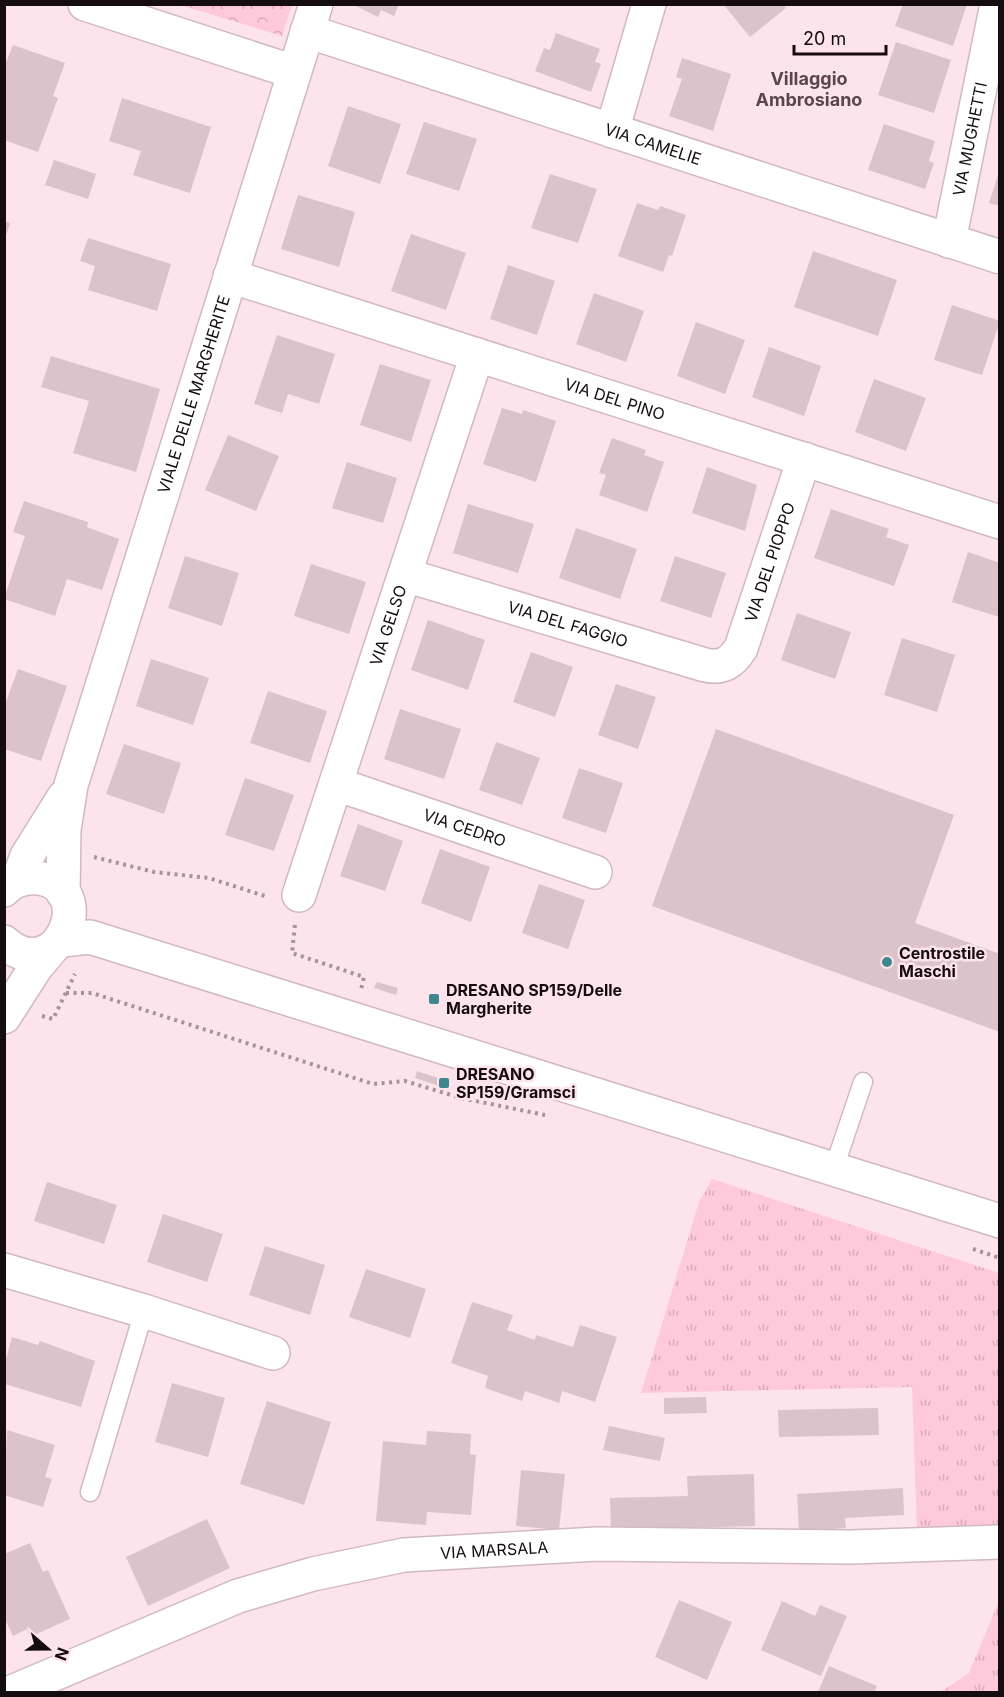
<svg xmlns="http://www.w3.org/2000/svg" width="1004" height="1697" viewBox="0 0 1004 1697" font-family="Inter,sans-serif">
	<style>
		.grass { fill: url(#grass-tufts) }
		.park { fill: url(#park-crowns) }
		.building { fill: #dcc3cb }
		.lines { fill: none; stroke-linecap: round; stroke-linejoin: round }
		.service-casing { stroke: #d1b9c0; stroke-width: 21 }
		.minor-casing { stroke: #d1b9c0; stroke-width: 36 }
		.tertiary-casing { stroke: #d1b9c0; stroke-width: 36 }
		.path { stroke: #a69399; stroke-width: 4; stroke-dasharray: 3 4.5; stroke-linecap: butt }
		.service { stroke: #fff; stroke-width: 18 }
		.minor { stroke: #fff; stroke-width: 33 }
		.tertiary { stroke: #fff; stroke-width: 33 }
		.poi-dot { fill: #3f868f; stroke: #fde4ec; stroke-width: 2 }
		.labels { text-anchor: middle; dominant-baseline: central; stroke-width: 5; stroke-linejoin: round; paint-order: stroke }
		.street-label { font-size: 16px; fill: #140c0f; stroke: #fde4ec }
		.poi-label { font-size: 16px; font-weight: bold; fill: #140c0f; stroke: #fde4ec; text-anchor: start }
		.neighbourhood-label { font-size: 18px; font-weight: bold; fill: #59454c; stroke: #fde4ec }
	</style>
	<defs>
		<pattern id="grass-tufts" width="24" height="20" patternUnits="userSpaceOnUse" patternTransform="scale(1.5)"><rect width="24" height="20" fill="#fdc9db"/><path d="M3 7l-1-3M5 7V3M7 7l1-3M15 17l-1-3M17 17v-4M19 17l1-3" fill="none" stroke="#d8abbb"/></pattern>
		<pattern id="park-crowns" width="20" height="18" patternUnits="userSpaceOnUse" patternTransform="scale(1.5)"><rect width="20" height="18" fill="#fdc9db"/><path d="M2 6a3 3 0 1 1 6 0M12 15a3 3 0 1 1 6 0" fill="none" stroke="#d8abbb"/></pattern>
	</defs>
	<rect width="100%" height="100%" fill="#fde4ec"/>
	<!-- grass -->
	<path class="grass" d="M712,1179L999,1273V1555L984,1526L917,1530L912,1387L641,1393L699,1202Z
		M999,1601V1692H941L969,1673Z"/>
	<!-- park -->
	<path class="park" d="M180,5H292L282,36Z"/>
	<!-- building -->
	<path class="building" d="M352,4H399L394,16L381,10L378,17Z
		M723,4H783L786,8L750,37Z
		M903,4H967L953,46L895,26Z
		M556,33L600,49L595,62L601,64L591,92L535,71L544,48L550,50Z
		M896,42L951,60L934,113L878,95Z
		M13,45L65,63L53,96L58,98L38,152L4,140V67Z
		M682,58L731,74L713,131L669,116L682,79L676,77Z
		M122,98L211,127L190,193L133,175L141,151L109,141Z
		M348,106L401,124L380,184L328,166Z
		M424,122L477,139L459,191L406,174Z
		M884,124L935,141L929,161L934,163L925,189L868,170Z
		M54,160L96,174L88,199L45,185Z
		M999,172H1000V206L989,203Z
		M550,174L597,189L578,243L531,228Z
		M298,195L355,212L339,267L281,249Z
		M637,203L658,210L660,206L686,215L672,256L669,255L663,272L618,256Z
		M4,221L10,223L5,239H4Z
		M411,234L466,253L446,310L391,291Z
		M88,238L171,264L157,311L88,290L95,266L80,261Z
		M813,251L897,280L878,336L794,307Z
		M508,265L555,281L537,335L490,319Z
		M594,293L644,311L626,362L576,344Z
		M952,305L1000,321L982,375L934,360Z
		M696,322L745,340L725,394L677,376Z
		M277,335L335,354L319,404L288,394L282,413L254,404Z
		M769,347L821,366L804,416L752,397Z
		M51,356L160,389L136,472L73,453L89,401L41,387Z
		M380,364L431,380L411,442L360,425Z
		M874,379L926,398L906,451L855,432Z
		M502,408L522,414L523,410L556,421L536,482L483,464Z
		M228,435L279,456L256,511L205,490Z
		M612,438L646,450L644,455L664,462L647,512L599,495L606,475L599,473Z
		M347,462L397,478L383,523L332,508Z
		M707,467L757,485L745,531L692,513Z
		M24,501L88,522L87,527L119,539L102,590L67,579L55,616L4,599L25,536L13,532Z
		M468,504L534,524L518,573L453,553Z
		M831,509L889,529L886,537L909,545L894,586L814,558Z
		M576,528L637,549L620,599L559,578Z
		M968,552L1000,563L999,617L952,602Z
		M185,556L239,573L222,626L168,608Z
		M675,556L726,573L711,618L660,601Z
		M311,564L366,582L349,634L294,616Z
		M797,613L851,632L835,679L781,660Z
		M428,620L485,640L468,690L411,670Z
		M902,638L955,655L937,712L884,695Z
		M531,652L573,667L555,717L513,702Z
		M151,659L209,678L193,725L136,706Z
		M18,669L67,686L41,761L4,749V707Z
		M616,684L656,697L638,749L598,735Z
		M268,691L327,711L310,763L250,743Z
		M400,709L461,729L444,779L384,759Z
		M716,729L954,815L915,923L1000,954V1032L652,906Z
		M496,742L540,758L522,805L479,790Z
		M124,744L181,763L164,814L106,794Z
		M579,768L623,783L606,833L562,818Z
		M245,778L294,795L274,851L225,835Z
		M358,824L403,841L385,891L340,876Z
		M440,849L490,867L471,922L421,903Z
		M539,884L585,900L568,949L522,933Z
		M377,982L398,988L396,995L374,988Z
		M417,1071L441,1079L439,1086L415,1078Z
		M47,1182L117,1205L104,1244L34,1221Z
		M163,1214L223,1234L207,1282L147,1262Z
		M265,1246L325,1265L310,1315L249,1295Z
		M366,1269L426,1289L410,1338L349,1317Z
		M472,1302L513,1315L507,1330L535,1340L536,1335L573,1347L580,1325L617,1337L595,1402L562,1391L559,1403L525,1391L522,1401L485,1388L488,1376L451,1363Z
		M12,1337L38,1345L40,1341L95,1361L81,1407L5,1384V1363Z
		M172,1383L225,1398L208,1457L155,1442Z
		M706,1397L707,1413L664,1414V1398Z
		M267,1401L331,1422L304,1505L240,1484Z
		M878,1408L879,1435L779,1437L778,1410Z
		M609,1426L665,1438L660,1461L603,1450Z
		M7,1430L55,1445L45,1477L52,1479L43,1507L4,1495Z
		M427,1431L471,1434L470,1454L476,1455L471,1515L427,1512L426,1525L376,1521L383,1441L426,1445Z
		M521,1470L565,1474L559,1530L516,1526Z
		M754,1474L755,1526L611,1530L610,1498L688,1496L687,1476Z
		M903,1488L904,1515L845,1518L846,1528L799,1531L797,1494Z
		M207,1519L230,1568L148,1606L126,1557Z
		M30,1543L43,1572L48,1570L70,1619L30,1637L27,1629L13,1636L4,1617V1554Z
		M679,1600L732,1622L707,1680L655,1657Z
		M782,1601L815,1616L820,1605L847,1616L821,1676L761,1650Z
		M829,1666L877,1686L874,1692H818Z"/>
	<g class="lines">
		<defs>
			<path id="service" d="M834,1168L863,1082
				M90,1492L144,1311"/>
			<g id="minor">
				<path d="M85,4L294,72"/>
				<path id="s1" d="M307,31L1000,257"/>
				<path d="M612,131L649,4"/>
				<path id="s2" d="M949,241L997,4"/>
				<path id="s3" d="M230,276L1000,522"/>
				<path id="s4" d="M405,575L705,665C723,669 732,662 741,648L804,459"/>
				<path id="s5" d="M336,784L595,872"/>
				<path d="M18,880L27,856L64,797"/>
				<path id="s6" d="M63,893L64,830L71,785L316,4"/>
				<path id="s7" d="M299,895L477,355"/>
				<path d="M4,1017L36,967L52,948"/>
				<path d="M4,1270L144,1311L273,1353"/>
				<path id="s8" d="M12,1692L238,1596L313,1574L404,1555L597,1544L851,1547L1000,1542"/>
			</g>
			<path id="tertiary" d="M4,890C13,880 26,877 38,878C101,886 58,990 4,942
				M62,940L90,937L1000,1221"/>
		</defs>
		<!-- service casing -->
		<use href="#service" class="service-casing"/>
		<!-- minor casing -->
		<use href="#minor" class="minor-casing"/>
		<!-- tertiary casing -->
		<use href="#tertiary" class="tertiary-casing"/>
		<!-- path -->
		<path class="path" d="M94,857L154,872L209,878L268,897
			M295,925L292,953L364,977L361,990
			M66,993H92L373,1084L405,1081L461,1098L545,1115
			M42,1016L53,1019L75,974
			M973,1249L1000,1258"/>
		<!-- service -->
		<use href="#service" class="service"/>
		<!-- minor -->
		<use href="#minor" class="minor"/>
		<!-- tertiary -->
		<use href="#tertiary" class="tertiary"/>
	</g>
	<!-- markers -->
	<g class="poi-dot">
		<circle cx="887" cy="962" r="6"/>
		<rect x="428" y="993" width="12" height="12" rx="3"/>
		<rect x="438" y="1077" width="12" height="12" rx="3"/>
	</g>
	<g class="labels">
		<!-- street labels -->
		<g class="street-label">
			<text stroke="none"><textPath href="#s2" startOffset="104">VIA MUGHETTI</textPath></text>
			<text stroke="none"><textPath href="#s1" startOffset="364">VIA CAMELIE</textPath></text>
			<text stroke="none"><textPath href="#s6" startOffset="518">VIALE DELLE MARGHERITE</textPath></text>
			<text stroke="none"><textPath href="#s3" startOffset="404">VIA DEL PINO</textPath></text>
			<text stroke="none"><textPath href="#s4" startOffset="447">VIA DEL PIOPPO</textPath></text>
			<text stroke="none"><textPath href="#s4" startOffset="170">VIA DEL FAGGIO</textPath></text>
			<text stroke="none"><textPath href="#s7" startOffset="284">VIA GELSO</textPath></text>
			<text stroke="none"><textPath href="#s5" startOffset="136">VIA CEDRO</textPath></text>
			<text stroke="none"><textPath href="#s8" startOffset="507">VIA MARSALA</textPath></text>
		</g>
		<!-- poi labels -->
		<g class="poi-label">
			<text x="899" y="953">Centrostile<tspan x="899" dy="18">Maschi</tspan></text>
			<text x="446" y="990">DRESANO SP159/Delle<tspan x="446" dy="18">Margherite</tspan></text>
			<text x="456" y="1074">DRESANO<tspan x="456" dy="18">SP159/Gramsci</tspan></text>
		</g>
		<!-- neighbourhood labels -->
		<g class="neighbourhood-label">
			<text x="809" y="78">Villaggio<tspan x="809" dy="21">Ambrosiano</tspan></text>
		</g>
	</g>
	<!-- border -->
	<rect width="1004" height="1697" fill="none" stroke="#140c0f" stroke-width="12"/>
	<!-- north arrow -->
	<g transform="translate(48 1649) rotate(110)" stroke="#fde4ec" stroke-width="4.5" paint-order="stroke">
	<path d="M0-4.5L10 22L0 15L-10 22Z" fill="#140c0f"/>
	<text y="-9" font-size="16" font-weight="bold" text-anchor="middle" fill="#140c0f">N</text>
	</g>
	<!-- scale -->
	<path d="M794 45v9h92v-9" fill="none" stroke="#140c0f" stroke-width="3"/>
	<text x="803" y="45" font-size="18" fill="#140c0f" stroke="#fde4ec" stroke-width="4.5" paint-order="stroke">20 m</text>
</svg>
